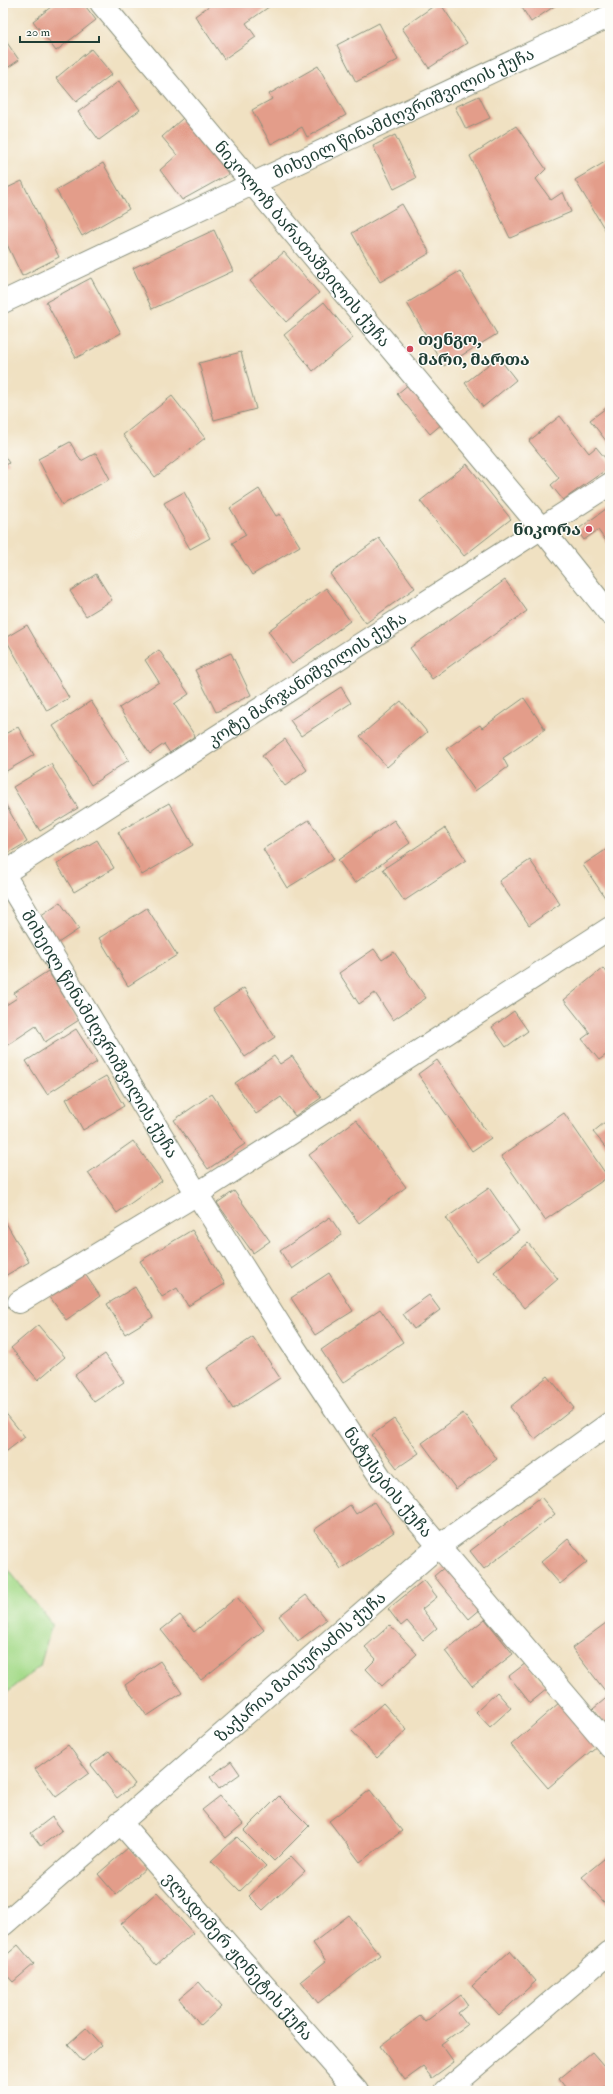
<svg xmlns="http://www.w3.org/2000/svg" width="613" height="2094" viewBox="0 0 613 2094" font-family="'IM FELL Double Pica','Noto Serif Georgian',serif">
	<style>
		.green { fill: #a6db8b; stroke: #628c60 }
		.building { fill: #e39d8a }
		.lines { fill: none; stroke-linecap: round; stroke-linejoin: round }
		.minor-casing { stroke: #888f7b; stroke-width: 24 }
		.minor { stroke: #fff; stroke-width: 22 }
		.poi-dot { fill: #d1495b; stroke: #fdfcf7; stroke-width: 1.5 }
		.labels { text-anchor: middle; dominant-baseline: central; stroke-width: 3; stroke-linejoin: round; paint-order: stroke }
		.street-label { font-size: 17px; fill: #1f3d34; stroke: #fdfcf7 }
		.poi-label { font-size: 17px; font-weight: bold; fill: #1f3d34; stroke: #fdfcf7; text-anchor: start }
	</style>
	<rect width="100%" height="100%" fill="#fdfcf7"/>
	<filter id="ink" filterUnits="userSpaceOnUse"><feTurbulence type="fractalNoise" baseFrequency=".025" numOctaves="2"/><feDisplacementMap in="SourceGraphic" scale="8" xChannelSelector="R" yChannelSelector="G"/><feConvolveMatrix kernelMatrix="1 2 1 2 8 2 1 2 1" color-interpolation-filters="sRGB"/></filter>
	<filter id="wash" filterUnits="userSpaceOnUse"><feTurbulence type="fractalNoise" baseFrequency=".012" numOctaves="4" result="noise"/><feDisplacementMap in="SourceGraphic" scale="16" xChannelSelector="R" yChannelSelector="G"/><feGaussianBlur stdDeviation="0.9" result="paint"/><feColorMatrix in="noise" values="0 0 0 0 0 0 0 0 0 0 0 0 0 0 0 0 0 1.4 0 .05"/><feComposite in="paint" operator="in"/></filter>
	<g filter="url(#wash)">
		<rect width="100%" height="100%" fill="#f0e1c2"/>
		<!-- green -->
		<path class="green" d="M3,1563L52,1624L40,1666L3,1696Z"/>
		<g id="blocks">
			<!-- building -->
			<path class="building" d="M56,3H83L96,20L56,51L33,21Z
				M213,3H273V4L246,23L256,37L224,59L195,16Z
				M438,3H440L467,43L429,68L402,28Z
				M519,3H559L531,22Z
				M379,23L398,60L356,82L337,45Z
				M3,37L19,60L3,71Z
				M91,49L112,74L76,102L56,78Z
				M318,66L346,115L307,137L302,127L271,144L252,110L272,99L269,94Z
				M119,81L140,110L99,140L78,112Z
				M479,96L490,118L466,129L455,107Z
				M183,118L229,174L182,200L160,170L177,155L162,137Z
				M516,126L546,169L536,179L551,200L563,192L571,212L510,238L470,156Z
				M395,135L416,178L394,189L373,146Z
				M610,159V238L575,180Z
				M103,163L129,209L82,236L56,190Z
				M22,181L59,257L22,276L3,236V190Z
				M402,204L430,253L380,282L352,233Z
				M214,230L233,271L152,309L133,268Z
				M284,252L319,293L286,322L250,281Z
				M460,271L497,334L444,366L407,303Z
				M91,278L121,333L76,358L46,302Z
				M324,302L353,338L313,371L284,335Z
				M241,352L256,409L214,420L199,363Z
				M498,357L516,380L483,407L465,383Z
				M410,383L443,423L430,434L397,394Z
				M172,396L205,438L155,477L123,435Z
				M610,405V446L590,420Z
				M560,416L589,453L596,447L610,464V467L563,500L551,485L559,478L529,441Z
				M70,442L81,461L96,453L110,479L62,505L38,459Z
				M3,454L9,463L3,467Z
				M467,464L511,519L464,556L420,501Z
				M259,489L276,516L280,514L300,546L252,575L232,543L246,535L230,508Z
				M184,492L210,538L190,549L164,503Z
				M610,506V543L608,544L598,530L584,540L577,530Z
				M379,538L415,588L366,623L330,574Z
				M96,574L112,600L86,616L70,591Z
				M505,580L527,611L432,679L410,648Z
				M326,588L350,621L292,664L268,631Z
				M27,625L69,698L47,711L5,638Z
				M159,650L189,694L174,704L195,736L170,753L164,744L150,754L119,708L159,682L145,660Z
				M231,653L251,695L216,712L195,670Z
				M341,687L351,703L301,736L290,720Z
				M524,698L545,729L503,758L508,767L475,791L446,749L480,725L482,728Z
				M91,701L129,760L91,785L53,726Z
				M401,701L427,732L387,767L360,736Z
				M18,727L34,755L3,773V735Z
				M285,739L307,770L285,786L262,756Z
				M51,764L78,808L40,831L13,787Z
				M3,800L27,842L7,854L3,847Z
				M169,803L193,845L142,875L118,832Z
				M309,820L334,859L287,888L263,849Z
				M394,820L410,843L355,883L338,860Z
				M445,828L466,860L404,901L383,869Z
				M97,840L114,868L74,892L57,864Z
				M610,847V896L606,899L583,865Z
				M530,860L560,904L529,925L499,881Z
				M60,902L79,929L58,943L40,916Z
				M147,908L177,955L128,986L99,938Z
				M374,949L382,960L394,952L426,998L393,1020L375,993L359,1004L339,973Z
				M603,968L610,976V1052L599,1060L582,1039L590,1033L564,1000Z
				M48,971L79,1020L45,1042L36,1026L3,1048V1007L17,998L14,993Z
				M244,988L275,1037L245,1057L213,1008Z
				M514,1011L528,1031L506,1047L492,1027Z
				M76,1029L97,1062L47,1094L26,1061Z
				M274,1056L280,1064L292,1056L321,1098L295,1116L281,1097L256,1114L235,1083Z
				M437,1060L491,1138L472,1151L418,1074Z
				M106,1076L124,1106L83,1130L66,1099Z
				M212,1094L245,1144L208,1169L174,1120Z
				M564,1113L608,1177L545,1220L501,1156Z
				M610,1118V1152L593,1132Z
				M356,1120L406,1187L359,1223L309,1155Z
				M133,1141L162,1181L117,1213L88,1173Z
				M489,1188L519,1231L476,1261L446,1218Z
				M234,1191L270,1241L253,1253L217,1203Z
				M330,1217L342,1235L292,1269L280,1251Z
				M3,1218L29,1262L3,1277Z
				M192,1230L225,1284L188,1306L177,1288L162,1297L140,1261Z
				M528,1243L558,1279L524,1308L494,1272Z
				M329,1273L353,1311L315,1335L291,1298Z
				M85,1274L100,1296L66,1320L50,1297Z
				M135,1287L153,1317L125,1334L107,1304Z
				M429,1295L440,1310L414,1329L403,1314Z
				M380,1309L403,1342L343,1383L321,1350Z
				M38,1325L65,1357L38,1380L11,1348Z
				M253,1337L280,1378L233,1409L207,1368Z
				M105,1354L124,1382L94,1402L75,1375Z
				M548,1376L574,1408L535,1439L510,1407Z
				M3,1410L25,1437L3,1454Z
				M463,1413L497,1459L456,1489L422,1443Z
				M394,1419L419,1453L397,1468L372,1435Z
				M541,1497L555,1514L484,1569L470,1551Z
				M374,1502L394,1532L341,1569L314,1530L350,1505L356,1514Z
				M568,1539L587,1562L560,1584L541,1562Z
				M447,1565L482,1608L469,1619L434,1576Z
				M424,1580L437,1597L422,1609L437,1628L423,1640L407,1621L401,1626L388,1609Z
				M306,1595L326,1620L298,1641L279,1616Z
				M237,1597L264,1630L201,1680L161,1630L180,1615L194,1632Z
				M485,1619L513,1654L472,1686L445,1651Z
				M610,1620V1689L606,1692L572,1648Z
				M390,1625L417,1654L382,1686L366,1669L376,1659L365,1647Z
				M160,1661L182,1693L147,1716L125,1685Z
				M526,1663L547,1689L530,1703L509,1676Z
				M497,1692L511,1708L490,1727L476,1712Z
				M610,1695V1730L593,1709Z
				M560,1702L598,1745L548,1788L511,1745Z
				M383,1703L407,1730L377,1758L352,1731Z
				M68,1745L89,1773L56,1797L35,1769Z
				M109,1751L135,1784L117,1798L91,1765Z
				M231,1761L240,1774L219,1789L210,1777Z
				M370,1790L402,1831L360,1862L329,1821Z
				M220,1796L243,1824L226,1838L202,1810Z
				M279,1796L309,1826L274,1861L244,1831Z
				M52,1817L62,1830L41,1846L31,1833Z
				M237,1837L266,1866L240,1891L211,1861Z
				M129,1847L147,1867L116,1895L98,1874Z
				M610,1854V1909L582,1877Z
				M291,1856L305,1871L263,1910L249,1896Z
				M157,1892L193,1933L156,1965L121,1924Z
				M349,1915L380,1955L318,2003L301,1981L326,1961L313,1943Z
				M18,1945L34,1964L13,1982L3,1971V1958Z
				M510,1951L536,1981L499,2015L472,1986Z
				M199,1982L221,2007L201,2025L179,1999Z
				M461,1995L468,2005L458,2013L467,2025L441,2044L454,2062L432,2078L423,2067L405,2080L380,2046L420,2016L425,2022Z
				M86,2028L101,2045L83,2061L68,2044Z
				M592,2052L610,2073V2083L600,2091H568L559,2079Z"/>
		</g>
	</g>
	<g filter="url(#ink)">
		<use href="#blocks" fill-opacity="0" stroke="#888f7b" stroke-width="1"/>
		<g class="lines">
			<defs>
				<g id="minor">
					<path id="s1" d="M101,3L541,528L610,614"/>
					<path id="s2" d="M3,302L252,184L610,16"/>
					<path id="s3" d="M3,873L197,1194L290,1341L381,1478L610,1747"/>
					<path id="s4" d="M3,874L610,484"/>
					<path d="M19,1302L197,1194L610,928"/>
					<path id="s5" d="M120,1822L357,2091"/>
					<path id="s6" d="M3,1925L440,1545L610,1423"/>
					<path d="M446,2091L610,1952"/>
				</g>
			</defs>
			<!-- minor casing -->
			<use href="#minor" class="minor-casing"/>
			<!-- minor -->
			<use href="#minor" class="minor"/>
		</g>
	</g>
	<!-- markers -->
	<g class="poi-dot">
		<circle cx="410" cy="349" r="4"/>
		<circle cx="589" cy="529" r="4"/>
	</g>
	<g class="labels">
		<!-- street labels -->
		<g class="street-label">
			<text stroke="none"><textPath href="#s2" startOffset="443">მიხეილ წინამძღვრიშვილის ქუჩა</textPath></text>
			<text stroke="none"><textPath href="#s1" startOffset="314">ნიკოლოზ ბარათაშვილის ქუჩა</textPath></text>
			<text stroke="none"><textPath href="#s4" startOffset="361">კოტე მარჯანიშვილის ქუჩა</textPath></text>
			<text stroke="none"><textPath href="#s3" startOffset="188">მიხეილ წინამძღვრიშვილის ქუჩა</textPath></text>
			<text stroke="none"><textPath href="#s3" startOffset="721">ნატუსების ქუჩა</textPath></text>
			<text stroke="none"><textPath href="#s6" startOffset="394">ზაქარია მაისურაძის ქუჩა</textPath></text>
			<text stroke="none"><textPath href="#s5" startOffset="179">ვლადიმერ ჟღნეტის ქუჩა</textPath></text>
		</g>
		<!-- poi labels -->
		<g class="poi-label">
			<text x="418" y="339">თენგო,<tspan x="418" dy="20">მარი, მართა</tspan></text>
			<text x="581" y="529" text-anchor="end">ნიკორა</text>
		</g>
	</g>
	<!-- margin -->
	<rect width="613" height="2094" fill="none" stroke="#fdfcf7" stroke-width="16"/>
	<!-- scale -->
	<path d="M20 36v6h79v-6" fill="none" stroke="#1f3d34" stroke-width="2"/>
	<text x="26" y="36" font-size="12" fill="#1f3d34" stroke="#fdfcf7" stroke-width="3" paint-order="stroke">20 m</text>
</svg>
